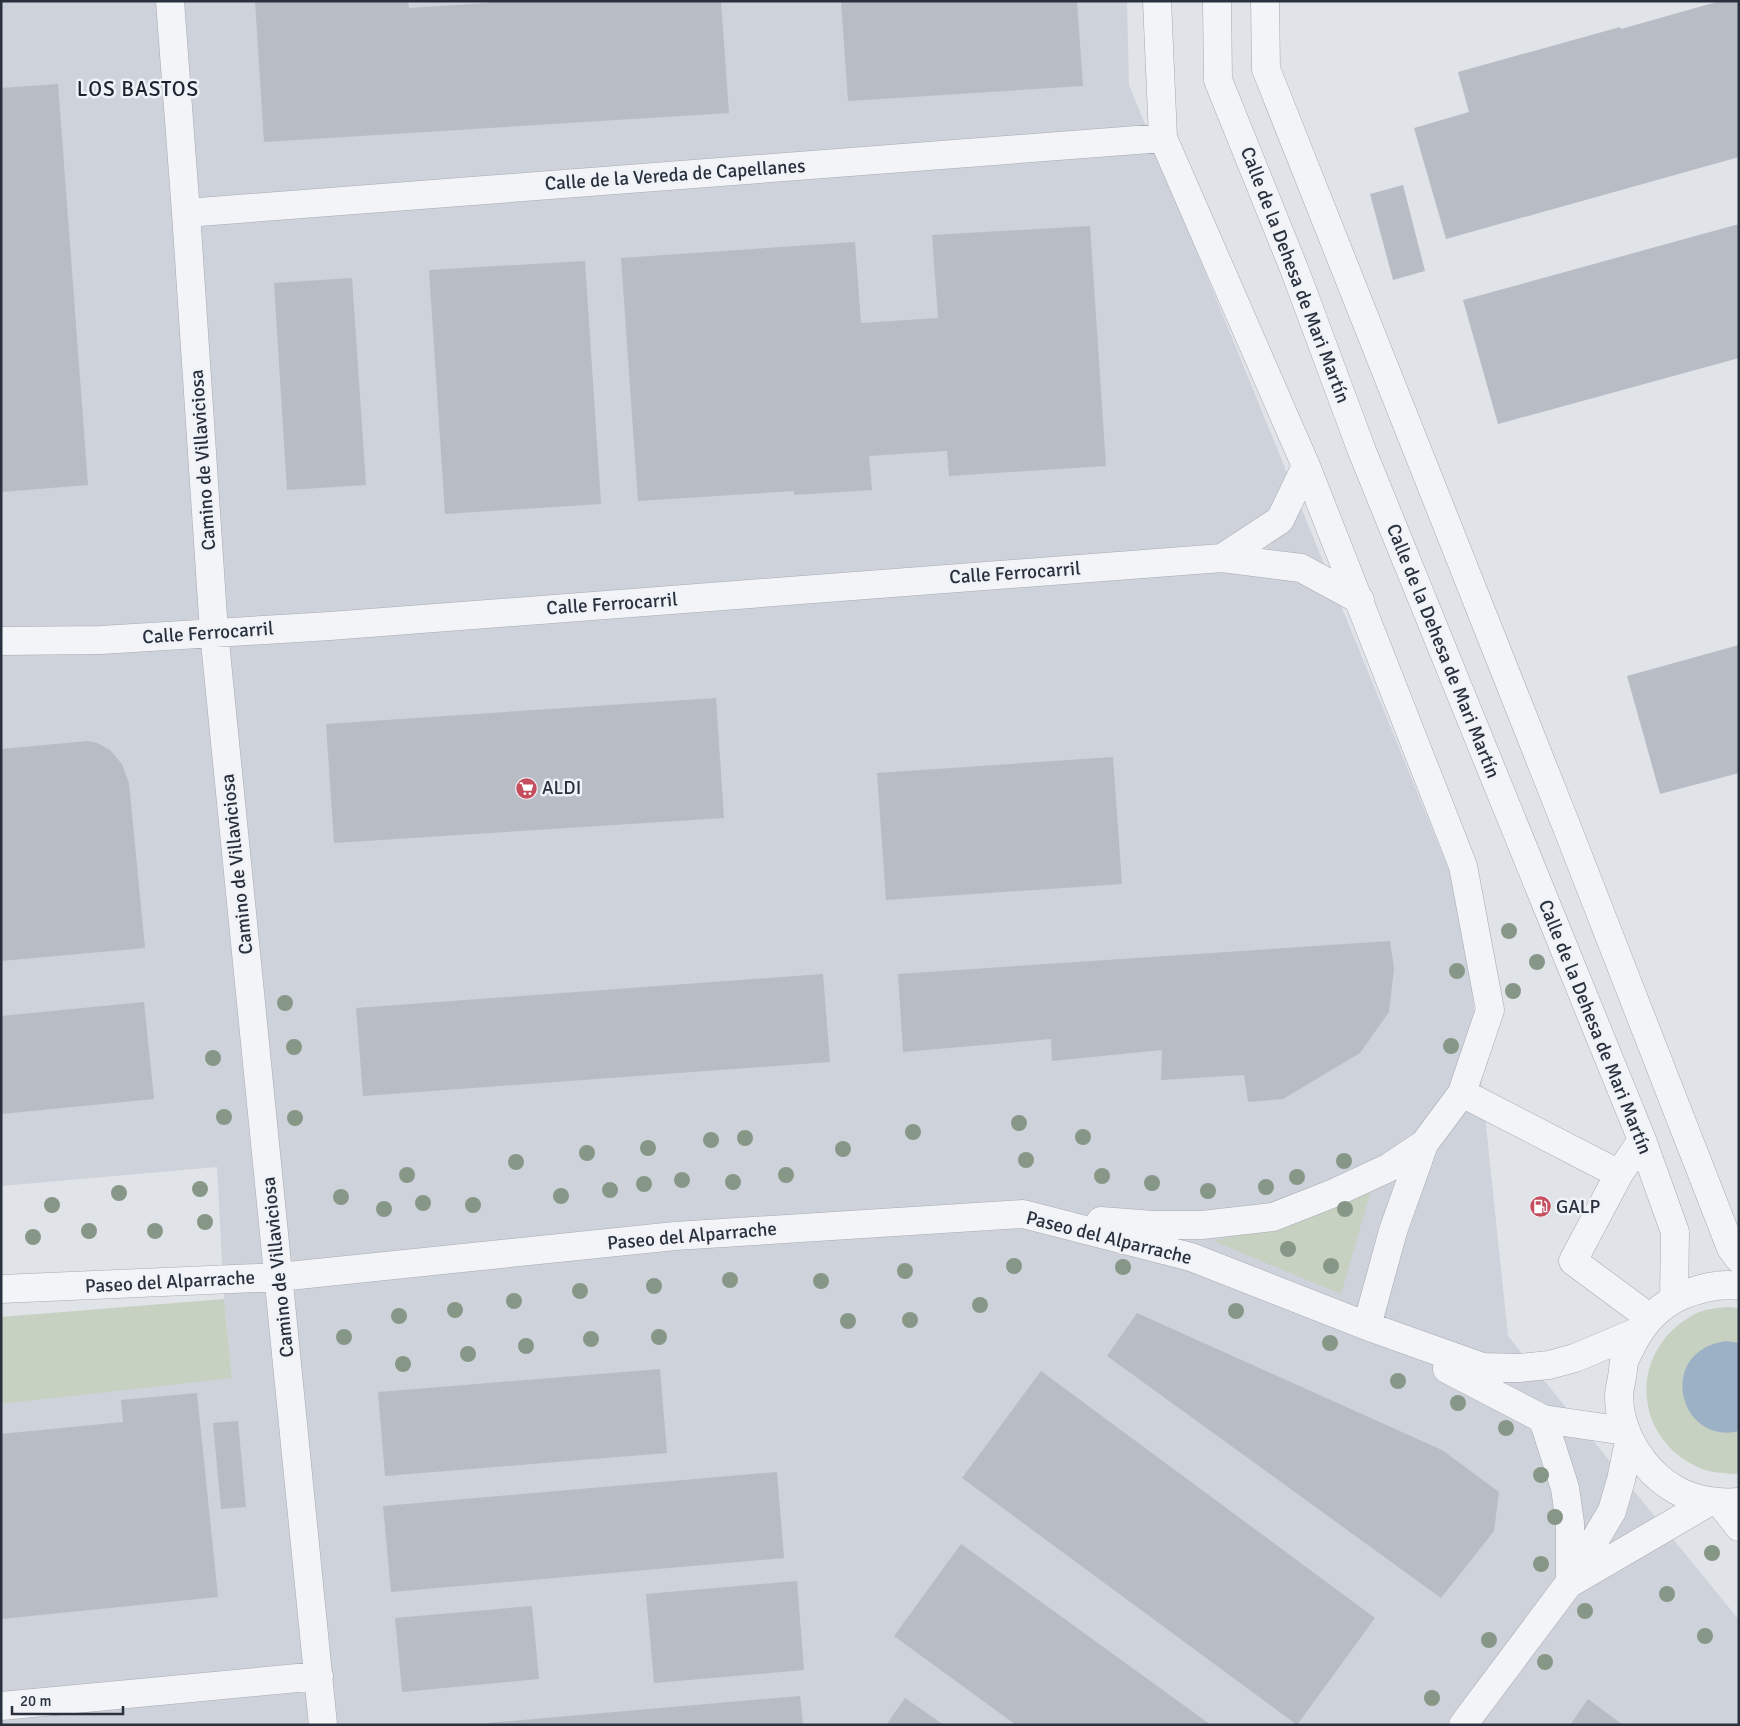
<svg xmlns="http://www.w3.org/2000/svg" width="1740" height="1726" viewBox="0 0 1740 1726" font-family="Signika,sans-serif">
	<style>
		.built { fill: #ced2da }
		.green { fill: #c6d1c2 }
		.water { fill: #9db1c6 }
		.building { fill: #b8bcc5 }
		.lines { fill: none; stroke-linecap: round; stroke-linejoin: round }
		.minor-casing { stroke: #a6aab2; stroke-width: 29 }
		.minor { stroke: #f3f4f7; stroke-width: 28 }
		.tree { fill: #879787 }
		.labels { text-anchor: middle; dominant-baseline: central; stroke-width: 5; stroke-linejoin: round; paint-order: stroke }
		.street-label { font-size: 19px; fill: #2a313e; stroke: #eff2f6 }
		.poi-label { font-size: 19px; fill: #2a313e; stroke: #eff2f6; text-anchor: start }
		.quarter-label { font-size: 21px; letter-spacing: 1px; fill: #1c222f; stroke: #eff2f6 }
	</style>
	<rect width="100%" height="100%" fill="#e0e3e8"/>
	<!-- built -->
	<path class="built" d="M1,1H1127L1129,85L1463,905L1508,1336L1739,1620V1725H1V1404L232,1377L224,1299L217,1167L1,1186Z"/>
	<!-- green -->
	<path class="green" d="M1372,1187L1341,1294L1213,1241L1304,1219Z
		M224,1299L232,1378L1,1404V1317Z
		M1727,1307L1739,1308V1473L1735,1474C1726,1473 1714,1473 1705,1470C1631,1443 1626,1348 1697,1313C1705,1309 1717,1308 1727,1307Z"/>
	<!-- water -->
	<path class="water" d="M1726,1341L1739,1343V1431C1684,1445 1659,1365 1711,1345C1715,1343 1721,1342 1726,1341Z"/>
	<!-- building -->
	<path class="building" d="M255,1H408L409,8L488,3V1H721L729,113L264,142Z
		M841,1H1077L1083,86L848,101Z
		M1720,1H1739V157L1446,239L1414,128L1469,112L1458,72L1620,27L1621,29Z
		M58,84L88,485L1,492V88Z
		M1403,185L1425,271L1393,280L1370,194Z
		M1739,224V358L1498,424L1463,300Z
		M1090,226L1106,466L949,476L947,451L869,456L872,490L794,495V491L638,501L621,258L855,242L861,323L938,318L932,235Z
		M585,261L601,504L445,514L429,270Z
		M352,278L366,485L287,490L274,283Z
		M1739,645V773L1660,794L1627,676Z
		M716,698L724,818L334,843L326,724Z
		M88,741L97,743L110,750L122,764L129,783L145,948L1,961V749Z
		M1113,757L1122,884L886,900L877,773Z
		M1390,941L1394,968L1389,1012L1360,1053L1283,1099L1248,1102L1244,1075L1161,1080L1162,1050L1052,1061L1051,1039L903,1052L898,974Z
		M823,974L830,1062L363,1096L356,1008Z
		M144,1002L154,1099L1,1114V1016Z
		M1137,1313L1442,1450L1499,1492L1494,1531L1441,1598L1107,1356Z
		M660,1369L667,1453L385,1476L378,1392Z
		M1041,1371L1375,1618L1297,1725L962,1478Z
		M197,1393L218,1597L1,1619V1434L123,1422L121,1400Z
		M238,1421L246,1507L221,1509L213,1423Z
		M777,1472L784,1558L391,1592L383,1506Z
		M961,1544L1211,1725H1016L894,1636Z
		M797,1581L804,1670L654,1683L646,1594Z
		M532,1606L539,1679L402,1692L395,1618Z
		M800,1696L803,1725H489L488,1723Z
		M905,1698L944,1725H886Z
		M1588,1699L1623,1725H1570Z"/>
	<g class="lines">
		<defs>
			<path id="minor" d="M170,1L186,213L214,632L323,1725
				M1157,1L1163,138L1306,466L1463,866L1490,1010L1462,1093L1424,1144L1393,1231L1367,1326
				M1217,1L1218,80L1295,271L1362,451L1642,1140L1675,1232L1674,1299
				M1265,1L1266,69L1568,830L1731,1248L1739,1259
				M186,213L1163,138
				M1222,558L1280,520L1306,466
				M1,641L101,640L330,626L1222,558L1301,568L1360,600
				M1462,1093L1619,1174
				M1642,1140L1619,1174L1573,1261L1650,1318
				M1101,1221L1153,1225H1202L1273,1217L1334,1193L1388,1168L1424,1144
				M1739,1286C1719,1283 1701,1288 1683,1295C1660,1305 1643,1323 1632,1345C1630,1350 1626,1356 1624,1362C1623,1367 1623,1372 1622,1377C1621,1383 1619,1390 1619,1396C1619,1433 1644,1472 1676,1490C1694,1500 1718,1504 1739,1502
				M1,1289L279,1277L675,1236L1023,1214L1191,1257L1367,1326L1482,1367L1519,1368L1549,1365L1575,1358L1639,1331
				M1447,1369L1543,1419L1625,1431
				M1543,1419L1565,1488L1570,1523V1581
				M1721,1504L1739,1527
				M1572,1582L1709,1502
				M1,1706L319,1676
				M1463,1725L1570,1582L1612,1511L1621,1480L1629,1441"/>
		</defs>
		<!-- minor casing -->
		<use href="#minor" class="minor-casing"/>
		<!-- minor -->
		<use href="#minor" class="minor"/>
	</g>
	<!-- trees -->
	<g class="tree">
		<circle cx="1509" cy="931" r="8"/>
		<circle cx="1537" cy="962" r="8"/>
		<circle cx="1457" cy="971" r="8"/>
		<circle cx="1513" cy="991" r="8"/>
		<circle cx="285" cy="1003" r="8"/>
		<circle cx="1451" cy="1046" r="8"/>
		<circle cx="294" cy="1047" r="8"/>
		<circle cx="213" cy="1058" r="8"/>
		<circle cx="224" cy="1117" r="8"/>
		<circle cx="295" cy="1118" r="8"/>
		<circle cx="1019" cy="1123" r="8"/>
		<circle cx="913" cy="1132" r="8"/>
		<circle cx="1083" cy="1137" r="8"/>
		<circle cx="745" cy="1138" r="8"/>
		<circle cx="711" cy="1140" r="8"/>
		<circle cx="648" cy="1148" r="8"/>
		<circle cx="843" cy="1149" r="8"/>
		<circle cx="587" cy="1153" r="8"/>
		<circle cx="1026" cy="1160" r="8"/>
		<circle cx="1344" cy="1161" r="8"/>
		<circle cx="516" cy="1162" r="8"/>
		<circle cx="407" cy="1175" r="8"/>
		<circle cx="786" cy="1175" r="8"/>
		<circle cx="1102" cy="1176" r="8"/>
		<circle cx="1297" cy="1177" r="8"/>
		<circle cx="682" cy="1180" r="8"/>
		<circle cx="733" cy="1182" r="8"/>
		<circle cx="1152" cy="1183" r="8"/>
		<circle cx="644" cy="1184" r="8"/>
		<circle cx="1266" cy="1187" r="8"/>
		<circle cx="200" cy="1189" r="8"/>
		<circle cx="610" cy="1190" r="8"/>
		<circle cx="1208" cy="1191" r="8"/>
		<circle cx="119" cy="1193" r="8"/>
		<circle cx="561" cy="1196" r="8"/>
		<circle cx="341" cy="1197" r="8"/>
		<circle cx="423" cy="1203" r="8"/>
		<circle cx="52" cy="1205" r="8"/>
		<circle cx="473" cy="1205" r="8"/>
		<circle cx="384" cy="1209" r="8"/>
		<circle cx="1345" cy="1209" r="8"/>
		<circle cx="205" cy="1222" r="8"/>
		<circle cx="89" cy="1231" r="8"/>
		<circle cx="155" cy="1231" r="8"/>
		<circle cx="33" cy="1237" r="8"/>
		<circle cx="1288" cy="1249" r="8"/>
		<circle cx="1014" cy="1266" r="8"/>
		<circle cx="1331" cy="1266" r="8"/>
		<circle cx="1123" cy="1267" r="8"/>
		<circle cx="905" cy="1271" r="8"/>
		<circle cx="730" cy="1280" r="8"/>
		<circle cx="821" cy="1281" r="8"/>
		<circle cx="654" cy="1286" r="8"/>
		<circle cx="580" cy="1291" r="8"/>
		<circle cx="514" cy="1301" r="8"/>
		<circle cx="980" cy="1305" r="8"/>
		<circle cx="455" cy="1310" r="8"/>
		<circle cx="1236" cy="1311" r="8"/>
		<circle cx="399" cy="1316" r="8"/>
		<circle cx="910" cy="1320" r="8"/>
		<circle cx="848" cy="1321" r="8"/>
		<circle cx="344" cy="1337" r="8"/>
		<circle cx="659" cy="1337" r="8"/>
		<circle cx="591" cy="1339" r="8"/>
		<circle cx="1330" cy="1343" r="8"/>
		<circle cx="526" cy="1346" r="8"/>
		<circle cx="468" cy="1354" r="8"/>
		<circle cx="403" cy="1364" r="8"/>
		<circle cx="1398" cy="1381" r="8"/>
		<circle cx="1458" cy="1403" r="8"/>
		<circle cx="1506" cy="1428" r="8"/>
		<circle cx="1541" cy="1475" r="8"/>
		<circle cx="1555" cy="1517" r="8"/>
		<circle cx="1712" cy="1553" r="8"/>
		<circle cx="1541" cy="1564" r="8"/>
		<circle cx="1667" cy="1594" r="8"/>
		<circle cx="1585" cy="1611" r="8"/>
		<circle cx="1705" cy="1636" r="8"/>
		<circle cx="1489" cy="1640" r="8"/>
		<circle cx="1545" cy="1662" r="8"/>
		<circle cx="1432" cy="1698" r="8"/>
	</g>
	<!-- icons -->
	<defs>
		<symbol id="supermarket-disc" viewBox="-11 -11 22 22"><circle r="9.5" fill="#c54d5e" stroke="#eff2f6"/><path d="M-6-5.5h2.5l.6 2H6L4.5 2H-2.5L-4.4-4H-6ZM-1.5 3.2a1.3 1.3 0 1 0 .1 0ZM3 3.2a1.3 1.3 0 1 0 .1 0Z" fill="#fff"/></symbol>
		<symbol id="fuel-disc" viewBox="-11 -11 22 22"><circle r="9.5" fill="#c54d5e" stroke="#eff2f6"/><path d="M-5.5-6h7V0h2V4h1.3V-2.5L3-4.5l.8-.8L6-3V5H2.5V1h-1V6h-7ZM-4.2-4.7v3.2H.2V-4.7Z" fill="#fff"/></symbol>
	</defs>
	<g fill-rule="evenodd">
		<use href="#supermarket-disc" x="514" y="776" width="25" height="25"/>
		<use href="#fuel-disc" x="1528" y="1194" width="25" height="25"/>
	</g>
	<g class="labels">
		<!-- street labels -->
		<g class="street-label">
			<text transform="translate(675 175) rotate(-4)">Calle de la Vereda de Capellanes</text>
			<text transform="translate(1295 275) rotate(69)">Calle de la Dehesa de Mari Martín</text>
			<text transform="translate(203 460) rotate(-94)">Camino de Villaviciosa</text>
			<text transform="translate(1015 573) rotate(-4)">Calle Ferrocarril</text>
			<text transform="translate(612 604) rotate(-4)">Calle Ferrocarril</text>
			<text transform="translate(208 633) rotate(-4)">Calle Ferrocarril</text>
			<text transform="translate(1443 651) rotate(68)">Calle de la Dehesa de Mari Martín</text>
			<text transform="translate(237 864) rotate(-96)">Camino de Villaviciosa</text>
			<text transform="translate(1595 1027) rotate(68)">Calle de la Dehesa de Mari Martín</text>
			<text transform="translate(692 1236) rotate(-5)">Paseo del Alparrache</text>
			<text transform="translate(1109 1238) rotate(14)">Paseo del Alparrache</text>
			<text transform="translate(278 1267) rotate(-96)">Camino de Villaviciosa</text>
			<text transform="translate(170 1282) rotate(-3)">Paseo del Alparrache</text>
		</g>
		<!-- poi labels -->
		<g class="poi-label">
			<text x="542" y="788">ALDI</text>
			<text x="1556" y="1207">GALP</text>
		</g>
		<!-- quarter labels -->
		<g class="quarter-label">
			<text x="138" y="89">LOS BASTOS</text>
		</g>
	</g>
	<!-- border -->
	<rect width="1740" height="1726" fill="none" stroke="#2a313e" stroke-width="5"/>
	<!-- scale -->
	<path d="M12 1706v8h111v-8" fill="none" stroke="#2a313e" stroke-width="2.5"/>
	<text x="20" y="1706" font-size="15" fill="#2a313e" stroke="#eff2f6" stroke-width="4" paint-order="stroke">20 m</text>
</svg>
